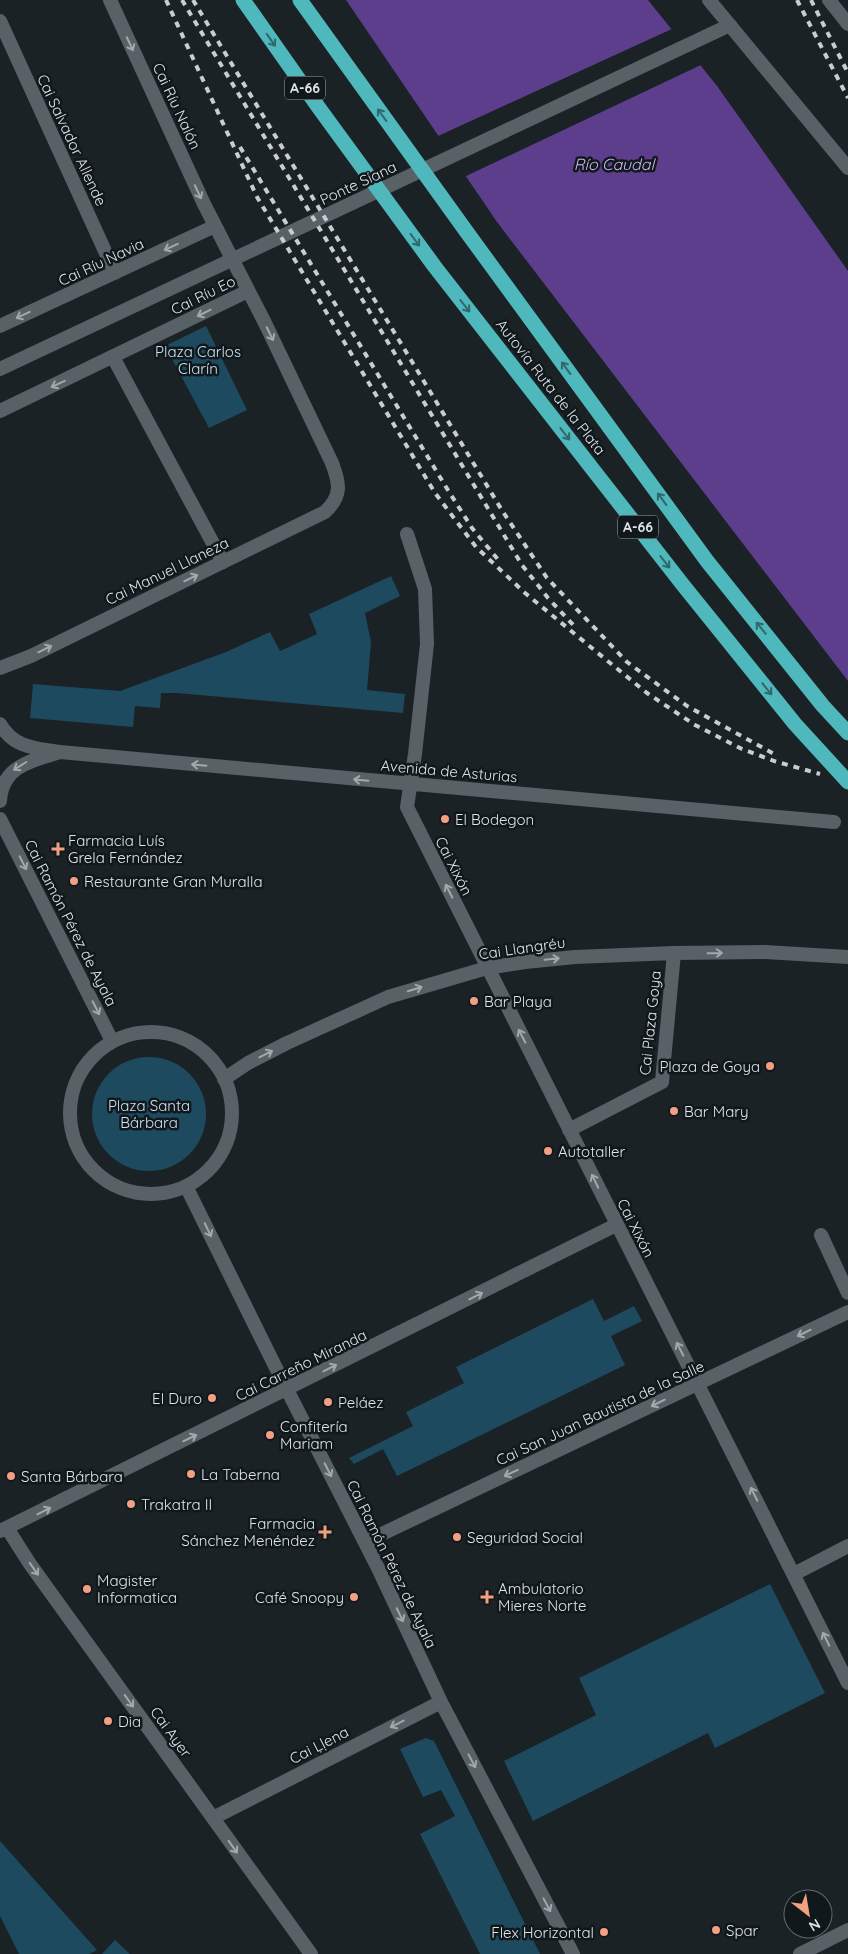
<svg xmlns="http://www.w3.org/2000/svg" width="848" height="1954" viewBox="0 0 848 1954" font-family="Quicksand,sans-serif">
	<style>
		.green { fill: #1d4a5f }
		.water { fill: #5d3e8d }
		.pier { fill: #1a2226 }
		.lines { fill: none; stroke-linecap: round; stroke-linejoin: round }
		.minor { stroke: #586166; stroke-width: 14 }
		.tertiary { stroke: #586166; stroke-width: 14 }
		.motorway { stroke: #4eb8bc; stroke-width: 15 }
		.rail { stroke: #c8cdd1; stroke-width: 4; stroke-dasharray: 6 6; stroke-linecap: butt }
		.oneway { stroke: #30686c }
		.oneway2 { stroke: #a2a9ad }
		.poi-dot { fill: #f39f82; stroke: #11181c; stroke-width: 2 }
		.labels { text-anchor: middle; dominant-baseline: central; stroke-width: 5; stroke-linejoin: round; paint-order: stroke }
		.shield { fill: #11181c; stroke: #a1a7aa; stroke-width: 1 }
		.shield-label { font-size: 14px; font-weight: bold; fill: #dfe4e7 }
		.street-label { font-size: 15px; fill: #dfe4e7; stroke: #11181c }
		.park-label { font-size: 15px; fill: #cae1ef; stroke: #11181c }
		.poi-label { font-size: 15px; fill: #dfe4e7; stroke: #11181c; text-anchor: start }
		.water-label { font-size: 16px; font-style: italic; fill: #ccb6f8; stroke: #11181c }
	</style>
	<rect width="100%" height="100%" fill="#1a2226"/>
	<!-- green -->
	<path class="green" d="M206,326L247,410L209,428L165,346Z
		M391,576L400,596L365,613L371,642L367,690L405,694L403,713L177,693H161L160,708L135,706L133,727L30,718L33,684L120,691L226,652L270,632L280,651L317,634L309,614Z
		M92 1114a57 57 0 1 1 114 0a57 57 0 1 1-114 0Z
		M593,1299L604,1321L634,1306L642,1321L611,1336L625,1365L397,1476L383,1449L354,1464L349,1458L413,1426L406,1412L464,1383L456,1367Z
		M770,1584L825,1693L715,1748L708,1733L533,1821L504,1761L596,1715L579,1678Z
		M426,1738L434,1741L540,1954H480L420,1834L455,1816L441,1790L423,1797L400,1749Z
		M0,1841L97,1950L89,1954H19L0,1916Z
		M115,1940L130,1954H102Z"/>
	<!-- water -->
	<path class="water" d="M346,0H648L717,86L848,271V681L497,222Z"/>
	<!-- pier -->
	<path class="pier" d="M674,28L703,64L464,177L436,137Z"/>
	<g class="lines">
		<!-- minor -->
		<path class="minor" d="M0,21L115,273
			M0,326L215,226
			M113,357L223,562
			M0,369L730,25
			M0,411L248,291
			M407,534L425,589L427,644L415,754L407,807L848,1683
			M0,668L31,656L325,512C342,496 340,484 332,463L265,323L204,204L110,0
			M0,724C14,748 35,748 60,752L834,822
			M0,801C2,767 30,761 57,753
			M0,819L112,1041
			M70 1113a81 81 0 1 1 162 0a81 81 0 1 1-162 0Z
			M224,1079L248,1063L287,1043L388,997L487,968L525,962L575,957L674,953L765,952L848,957
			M569,1130L662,1082L674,953
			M186,1186L274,1364L378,1568L441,1702L573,1954
			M821,1235L848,1293
			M7,1528L30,1564L311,1954
			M0,1531L616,1225
			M365,1542L848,1312
			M794,1574L848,1546
			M213,1818L441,1702
			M800,1954L848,1930"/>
		<!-- tertiary -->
		<path class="tertiary" d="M709,0L848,168
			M829,0L848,24"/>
		<!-- motorway -->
		<path class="motorway" d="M243,0L319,108L435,267L683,585L795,724L848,782
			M300,0L466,231L707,561L823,706L848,733"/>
		<!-- rail -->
		<path class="rail" d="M166,0L257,197L435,493L476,547L525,593L604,658L647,693L695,725L742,749L774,761L820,774
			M182,0L522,565L548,598L577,629
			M193,0L503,512L547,578L627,662L687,706L776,755
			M797,0L848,98
			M811,0L848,73
			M240,147L446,487L472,528L500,562"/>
	</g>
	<!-- one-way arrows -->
	<defs><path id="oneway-shaft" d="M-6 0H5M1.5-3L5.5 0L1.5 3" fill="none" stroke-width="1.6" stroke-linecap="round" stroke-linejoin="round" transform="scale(1.25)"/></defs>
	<g class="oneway">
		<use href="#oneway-shaft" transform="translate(271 40) rotate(55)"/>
		<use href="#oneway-shaft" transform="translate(382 115) rotate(-126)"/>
		<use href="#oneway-shaft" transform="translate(415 240) rotate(54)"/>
		<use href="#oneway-shaft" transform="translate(465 306) rotate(52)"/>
		<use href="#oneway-shaft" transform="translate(566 368) rotate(-126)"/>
		<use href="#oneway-shaft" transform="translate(565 434) rotate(52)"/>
		<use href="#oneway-shaft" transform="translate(662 499) rotate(-126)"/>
		<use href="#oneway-shaft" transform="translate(665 562) rotate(52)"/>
		<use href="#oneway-shaft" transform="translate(761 628) rotate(-129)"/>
		<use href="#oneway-shaft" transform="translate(767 689) rotate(51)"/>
	</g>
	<g class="oneway2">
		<use href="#oneway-shaft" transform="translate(130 44) rotate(65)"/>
		<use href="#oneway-shaft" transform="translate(198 192) rotate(65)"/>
		<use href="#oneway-shaft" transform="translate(171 247) rotate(155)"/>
		<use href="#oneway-shaft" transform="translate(204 313) rotate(154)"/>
		<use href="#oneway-shaft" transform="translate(23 315) rotate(155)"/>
		<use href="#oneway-shaft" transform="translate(270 334) rotate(64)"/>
		<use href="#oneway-shaft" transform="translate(58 384) rotate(155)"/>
		<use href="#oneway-shaft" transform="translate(191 578) rotate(-26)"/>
		<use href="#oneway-shaft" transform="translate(45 649) rotate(-26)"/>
		<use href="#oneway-shaft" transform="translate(199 765) rotate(-175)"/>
		<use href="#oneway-shaft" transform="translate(20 766) rotate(148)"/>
		<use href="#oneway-shaft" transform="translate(361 780) rotate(-175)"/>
		<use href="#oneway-shaft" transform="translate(23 863) rotate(63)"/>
		<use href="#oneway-shaft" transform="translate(449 891) rotate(-117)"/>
		<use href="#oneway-shaft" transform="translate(715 953) rotate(-1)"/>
		<use href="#oneway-shaft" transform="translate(552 959) rotate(-6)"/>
		<use href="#oneway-shaft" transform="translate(415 989) rotate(-17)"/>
		<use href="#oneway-shaft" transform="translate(96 1008) rotate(63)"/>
		<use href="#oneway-shaft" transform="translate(522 1036) rotate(-117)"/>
		<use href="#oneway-shaft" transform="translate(266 1054) rotate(-27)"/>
		<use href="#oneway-shaft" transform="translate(595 1181) rotate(-116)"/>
		<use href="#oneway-shaft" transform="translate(208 1230) rotate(64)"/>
		<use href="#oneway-shaft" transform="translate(476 1296) rotate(-27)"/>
		<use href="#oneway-shaft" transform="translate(804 1333) rotate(154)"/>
		<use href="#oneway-shaft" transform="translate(680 1349) rotate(-117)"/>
		<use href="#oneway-shaft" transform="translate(330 1368) rotate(-27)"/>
		<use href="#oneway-shaft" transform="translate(658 1403) rotate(154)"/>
		<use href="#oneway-shaft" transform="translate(190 1438) rotate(-26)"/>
		<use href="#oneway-shaft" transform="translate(328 1470) rotate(63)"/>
		<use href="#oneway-shaft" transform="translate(511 1473) rotate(155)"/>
		<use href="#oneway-shaft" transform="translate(754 1494) rotate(-117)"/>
		<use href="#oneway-shaft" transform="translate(44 1511) rotate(-26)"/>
		<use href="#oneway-shaft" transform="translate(34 1569) rotate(55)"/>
		<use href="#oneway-shaft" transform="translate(400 1615) rotate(64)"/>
		<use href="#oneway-shaft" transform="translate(826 1639) rotate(-116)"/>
		<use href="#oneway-shaft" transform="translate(129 1701) rotate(54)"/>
		<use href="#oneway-shaft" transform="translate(397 1724) rotate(153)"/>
		<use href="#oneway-shaft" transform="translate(472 1761) rotate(62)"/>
		<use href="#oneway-shaft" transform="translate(233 1847) rotate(55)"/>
		<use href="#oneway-shaft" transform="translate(547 1905) rotate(62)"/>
	</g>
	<!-- markers -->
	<g class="poi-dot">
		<circle cx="445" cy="819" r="5"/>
		<path d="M55.5 841.5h5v5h5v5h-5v5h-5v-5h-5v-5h5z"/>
		<circle cx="74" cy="881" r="5"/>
		<circle cx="474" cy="1001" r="5"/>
		<circle cx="770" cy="1066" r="5"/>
		<circle cx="674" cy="1111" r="5"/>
		<circle cx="548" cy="1151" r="5"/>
		<circle cx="212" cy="1398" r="5"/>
		<circle cx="328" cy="1402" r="5"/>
		<circle cx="270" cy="1435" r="5"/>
		<circle cx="191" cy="1474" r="5"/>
		<circle cx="11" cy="1476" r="5"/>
		<circle cx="131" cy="1504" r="5"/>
		<path d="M322.5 1524.5h5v5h5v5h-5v5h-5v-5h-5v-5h5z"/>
		<circle cx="457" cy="1537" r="5"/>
		<circle cx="87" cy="1589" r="5"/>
		<circle cx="354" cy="1597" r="5"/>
		<path d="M484.5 1589.5h5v5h5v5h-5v5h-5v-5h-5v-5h5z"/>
		<circle cx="108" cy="1721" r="5"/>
		<circle cx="716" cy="1930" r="5"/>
		<circle cx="604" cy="1932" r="5"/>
	</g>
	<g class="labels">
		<!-- shield labels -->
		<g class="shield">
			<rect x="285" y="76.5" width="40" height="23" rx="4"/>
			<rect x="618" y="515.5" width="40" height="23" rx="4"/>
		</g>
		<g class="shield-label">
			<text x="305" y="88">A-66</text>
			<text x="638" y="527">A-66</text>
		</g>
		<!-- street labels -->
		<g class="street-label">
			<text transform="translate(177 106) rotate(65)">Cai Ríu Nalón</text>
			<text transform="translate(72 140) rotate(65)">Cai Salvador Allende</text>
			<text transform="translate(358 183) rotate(-25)">Ponte Siana</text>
			<text transform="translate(101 262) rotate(-25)">Cai Ríu Navia</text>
			<text transform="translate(203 295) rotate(-26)">Cai Ríu Eo</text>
			<text transform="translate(551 387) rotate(52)">Autovía Ruta de la Plata</text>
			<text transform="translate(167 571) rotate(-26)">Cai Manuel Llaneza</text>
			<text transform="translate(449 771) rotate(5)">Avenida de Asturias</text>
			<text transform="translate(454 866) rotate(63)">Cai Xixón</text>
			<text transform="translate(71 923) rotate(63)">Cai Ramón Pérez de Ayala</text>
			<text transform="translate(522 948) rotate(-8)">Cai Llangréu</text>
			<text transform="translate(650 1023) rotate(-84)">Cai Plaza Goya</text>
			<text transform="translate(636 1228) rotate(63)">Cai Xixón</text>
			<text transform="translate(301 1365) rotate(-26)">Cai Carreño Miranda</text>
			<text transform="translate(600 1413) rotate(-25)">Cai San Juan Bautista de la Salle</text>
			<text transform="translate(392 1564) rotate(64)">Cai Ramón Pérez de Ayala</text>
			<text transform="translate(171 1732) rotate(54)">Cai Ayer</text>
			<text transform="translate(319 1745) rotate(-27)">Cai Ḷḷena</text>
		</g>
		<!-- park labels -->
		<g class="park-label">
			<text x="198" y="351">Plaza Carlos<tspan x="198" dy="17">Clarín</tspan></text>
			<text x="149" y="1105">Plaza Santa<tspan x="149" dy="17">Bárbara</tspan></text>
		</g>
		<!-- poi labels -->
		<g class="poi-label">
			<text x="455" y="819">El Bodegon</text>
			<text x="68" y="840">Farmacia Luís<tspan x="68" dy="17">Grela Fernández</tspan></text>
			<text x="84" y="881">Restaurante Gran Muralla</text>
			<text x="484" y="1001">Bar Playa</text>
			<text x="760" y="1066" text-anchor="end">Plaza de Goya</text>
			<text x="684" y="1111">Bar Mary</text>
			<text x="558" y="1151">Autotaller</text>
			<text x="202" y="1398" text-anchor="end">El Duro</text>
			<text x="338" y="1402">Peláez</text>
			<text x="280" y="1426">Confitería<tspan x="280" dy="17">Mariam</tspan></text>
			<text x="201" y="1474">La Taberna</text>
			<text x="21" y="1476">Santa Bárbara</text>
			<text x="141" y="1504">Trakatra II</text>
			<text x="315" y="1523" text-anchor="end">Farmacia<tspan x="315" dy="17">Sánchez Menéndez</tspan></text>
			<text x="467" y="1537">Seguridad Social</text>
			<text x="97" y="1580">Magister<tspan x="97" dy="17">Informatica</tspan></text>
			<text x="498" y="1588">Ambulatorio<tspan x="498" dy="17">Mieres Norte</tspan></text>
			<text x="344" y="1597" text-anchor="end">Café Snoopy</text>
			<text x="118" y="1721">Dia</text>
			<text x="726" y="1930">Spar</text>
			<text x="594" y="1932" text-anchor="end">Flex Horizontal</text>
		</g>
		<!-- water labels -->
		<g class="water-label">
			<text x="614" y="164">Río Caudal</text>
		</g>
	</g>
	<!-- north arrow -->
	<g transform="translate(808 1914) rotate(149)"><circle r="24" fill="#11181c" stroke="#636a6d"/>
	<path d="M0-4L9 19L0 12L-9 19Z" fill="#f39f82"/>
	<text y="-8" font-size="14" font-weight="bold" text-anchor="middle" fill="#dfe4e7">N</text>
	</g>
</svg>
